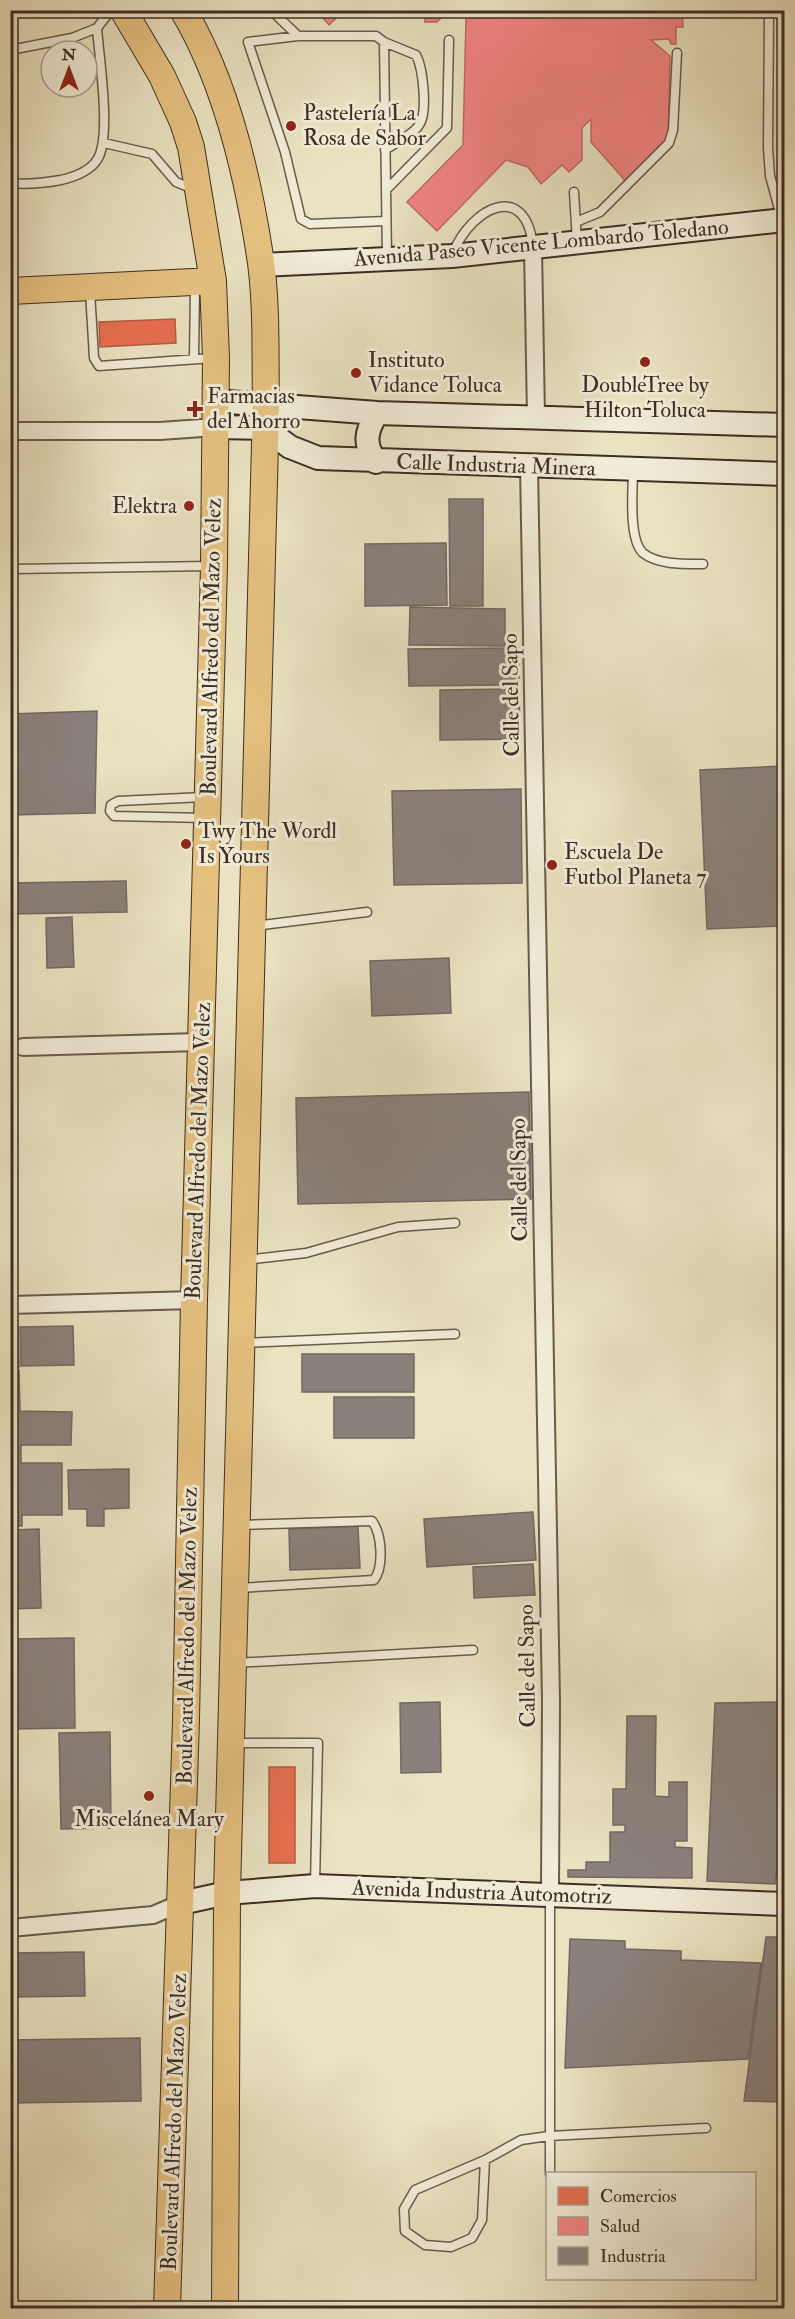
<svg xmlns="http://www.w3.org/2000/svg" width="795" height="2319" viewBox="0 0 795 2319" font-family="'IM FELL Double Pica',serif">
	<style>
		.shops { fill: #e76f51; stroke: #b45b44; stroke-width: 1.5 }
		.health { fill: #f28482; stroke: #bc6a66; stroke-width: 1.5 }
		.industry { fill: #8a817c; stroke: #736862; stroke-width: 1.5 }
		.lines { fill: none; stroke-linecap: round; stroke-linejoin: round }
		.service-casing { stroke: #695a4c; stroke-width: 11 }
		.minor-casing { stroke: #695a4c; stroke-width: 20 }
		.secondary-casing { stroke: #3e2d25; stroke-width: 26 }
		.primary-casing { stroke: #3e2d25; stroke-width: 28 }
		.service { stroke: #f1ecd7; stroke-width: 8 }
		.minor { stroke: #f1ecd7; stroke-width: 16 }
		.secondary { stroke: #f1ecd7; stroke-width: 22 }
		.primary { stroke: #e5c180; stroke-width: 26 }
		.poi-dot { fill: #8f2418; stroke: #f1ecd7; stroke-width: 2 }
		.labels { text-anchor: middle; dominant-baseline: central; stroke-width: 6; stroke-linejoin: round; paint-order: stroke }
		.poi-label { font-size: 22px; fill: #3e2d25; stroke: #f1ecd7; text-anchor: start }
		.street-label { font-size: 22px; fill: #3e2d25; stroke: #f1ecd7 }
	</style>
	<rect width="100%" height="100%" fill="#eae2c1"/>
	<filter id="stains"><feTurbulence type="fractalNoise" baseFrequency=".00333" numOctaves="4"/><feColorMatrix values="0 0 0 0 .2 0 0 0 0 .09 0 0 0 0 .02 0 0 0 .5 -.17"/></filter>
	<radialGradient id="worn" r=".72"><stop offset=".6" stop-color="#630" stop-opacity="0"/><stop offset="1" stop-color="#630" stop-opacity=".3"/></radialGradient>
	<!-- shops -->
	<path class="shops" d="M175,319L176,343L100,347L99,322Z
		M269,1767H295V1863H269Z"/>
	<!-- health -->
	<path class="health" d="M316,10H345L329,25Z
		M395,10H448V11L437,22H425L424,12Z
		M474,10H682L683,27H676V44H671L669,39L651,40L670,56L668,149L629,185L591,142V119L582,128V160L569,172L562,165L541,184L528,167L506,160L437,231L407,202L463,145L466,18Z"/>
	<!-- industry -->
	<path class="industry" d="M449,499H483V606H450Z
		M446,543L447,605L365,606V544Z
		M410,607L505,609V646L409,645Z
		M519,648V685L409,686L408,649Z
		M519,689L520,739L440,740V690Z
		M97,711L95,813L10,815V714Z
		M784,766V926L707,929L700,770Z
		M521,789L522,883L394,885L392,791Z
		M126,881L127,912L10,914V883Z
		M72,917L74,967L47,968L46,918Z
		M449,958L451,1013L372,1016L370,961Z
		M529,1092L531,1199L298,1204L296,1098Z
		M73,1326L74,1365L21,1366L20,1327Z
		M10,1327H18L19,1367H10Z
		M302,1354H414V1392H302Z
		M10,1370H19L20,1411L72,1412L71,1445H21V1463H62V1515H22V1526H10Z
		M334,1397H414V1438H334Z
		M129,1469V1508L104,1509V1526H87V1509H69L68,1470Z
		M533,1512L536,1560L427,1567L424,1519Z
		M358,1526L360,1568L290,1570L289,1529Z
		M39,1529L41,1608L10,1609V1530Z
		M533,1564L535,1595L474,1598L473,1567Z
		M74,1638L75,1728L10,1729V1639Z
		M440,1702L441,1772L401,1773L400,1703Z
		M784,1702V1812L775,1884L707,1881L715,1703Z
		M627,1716H656L655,1796L669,1797V1782H687V1841H675V1847L692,1848V1878L568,1877V1870H586V1862H610V1832H625V1825H613V1789H626Z
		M110,1732L111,1828L61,1829L59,1733Z
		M766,1937H784V2102L744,2101Z
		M570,1939L625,1941V1949L681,1951V1960L761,1963L748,2059L565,2068Z
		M84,1952L85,1996L10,1997V1953Z
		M140,2038L141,2101L10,2103V2040Z"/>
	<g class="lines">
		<defs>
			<path id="service" d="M271,10L298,36
				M769,10L768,148L770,176L782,220
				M384,42L387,259
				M10,50L72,38L97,28L111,10
				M104,143L152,154L176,182L193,189
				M385,150C395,143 413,135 419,125C428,113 423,68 416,55L384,42L376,36H298L248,42L285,152L301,219L310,224L386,221
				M10,183C27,185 44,183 61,180C74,177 89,172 97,160C112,138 99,57 97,28
				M386,190L447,128L449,40
				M574,192L577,242
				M576,222L600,212L669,143L673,130L677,53
				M453,253C471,208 526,179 533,247
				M90,291L94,358L99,366L213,358
				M194,358L195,286
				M633,470C633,489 628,539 643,553C658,565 685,564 703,564
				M13,569L210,566
				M204,797L118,801L111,805L110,811L114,816L205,818
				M254,926L367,912
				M245,1260L306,1253L398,1227L455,1223
				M243,1343L455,1334
				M238,1525L372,1521C382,1534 384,1567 374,1580L239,1588
				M234,1663L473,1650
				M233,1743H318L315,1885
				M485,2160L482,2220L472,2238L451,2247L425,2245L405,2231L404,2209L415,2190L485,2160L521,2140L549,2136L706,2128
				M550,2174V1895"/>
			<path id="minor" d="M533,248L536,417
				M10,431H160L216,427
				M529,466L551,1701L550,1894
				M23,1047L200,1042
				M10,1305L194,1300
				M10,1928L153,1915L181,1903"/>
			<path id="secondary" d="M261,265L452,256L784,220
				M216,401L377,413L784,425
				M216,427L264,428L290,447L318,458L784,474
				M376,462C363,444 366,431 377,413
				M181,1903L227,1893L315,1886L784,1904"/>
			<path id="primary" d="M123,10L162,76L183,122L191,147L213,281L216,358L214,566L194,1300L186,1720L167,2308
				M183,10C226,82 249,181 261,263C267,309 265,358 266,405L227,1893L225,2308
				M10,291L213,281"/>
		</defs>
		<!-- service casing -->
		<use href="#service" class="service-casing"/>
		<!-- minor casing -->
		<use href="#minor" class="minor-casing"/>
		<!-- secondary casing -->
		<use href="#secondary" class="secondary-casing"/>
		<!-- primary casing -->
		<use href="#primary" class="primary-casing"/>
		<!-- service -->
		<use href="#service" class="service"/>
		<!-- minor -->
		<use href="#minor" class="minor"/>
		<!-- secondary -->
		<use href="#secondary" class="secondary"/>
		<!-- primary -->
		<use href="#primary" class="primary"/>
	</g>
	<!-- markers -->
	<g class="poi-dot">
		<circle cx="291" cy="126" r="6"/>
		<circle cx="645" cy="362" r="6"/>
		<circle cx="356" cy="373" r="6"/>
		<path d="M192 400h6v6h6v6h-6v6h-6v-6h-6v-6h6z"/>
		<circle cx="189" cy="506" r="6"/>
		<circle cx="186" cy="844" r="6"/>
		<circle cx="552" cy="865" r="6"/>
		<circle cx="149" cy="1796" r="6"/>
	</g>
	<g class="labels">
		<!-- poi labels -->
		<g class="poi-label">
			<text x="303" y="113">Pastelería La<tspan x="303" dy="25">Rosa de Sabor</tspan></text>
			<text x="368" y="360">Instituto<tspan x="368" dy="25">Vidance Toluca</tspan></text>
			<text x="645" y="385" text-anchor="middle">DoubleTree by<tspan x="645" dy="25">Hilton Toluca</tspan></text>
			<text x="207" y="396">Farmacias<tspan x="207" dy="25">del Ahorro</tspan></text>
			<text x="177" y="506" text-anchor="end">Elektra</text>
			<text x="198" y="831">Twy The Wordl<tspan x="198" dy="25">Is Yours</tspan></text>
			<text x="564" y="852">Escuela De<tspan x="564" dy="25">Futbol Planeta 7</tspan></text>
			<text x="149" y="1819" text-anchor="middle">Miscelánea Mary</text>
		</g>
		<!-- street labels -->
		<g class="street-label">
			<text transform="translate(541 243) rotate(-5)">Avenida Paseo Vicente Lombardo Toledano</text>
			<text transform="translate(496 465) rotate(2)">Calle Industria Minera</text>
			<text transform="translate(211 647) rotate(-89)">Boulevard Alfredo del Mazo Velez</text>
			<text transform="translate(511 695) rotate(-91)">Calle del Sapo</text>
			<text transform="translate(198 1151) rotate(-88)">Boulevard Alfredo del Mazo Velez</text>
			<text transform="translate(519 1180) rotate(-91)">Calle del Sapo</text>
			<text transform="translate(187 1636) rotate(-89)">Boulevard Alfredo del Mazo Velez</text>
			<text transform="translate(527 1666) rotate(-91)">Calle del Sapo</text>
			<text transform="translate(482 1892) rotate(2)">Avenida Industria Automotriz</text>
			<text transform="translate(174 2122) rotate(-88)">Boulevard Alfredo del Mazo Velez</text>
		</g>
	</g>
	<!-- margin -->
	<rect width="795" height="2319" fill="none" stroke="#eae2c1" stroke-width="36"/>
	<rect x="12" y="12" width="771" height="2295" fill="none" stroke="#3e2d25" stroke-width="3"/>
	<rect x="18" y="18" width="759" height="2283" fill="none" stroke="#3e2d25" stroke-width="1.5"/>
	<!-- legend -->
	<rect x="546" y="2172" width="210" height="108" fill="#f1ecd7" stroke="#a9a090" stroke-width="1.5"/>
	<rect x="558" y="2187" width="30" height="18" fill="#e76f51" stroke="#a9a090" stroke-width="1.5"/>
	<text x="600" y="2202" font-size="18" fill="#3e2d25">Comercios</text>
	<rect x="558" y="2217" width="30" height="18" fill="#f28482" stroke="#a9a090" stroke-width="1.5"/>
	<text x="600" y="2232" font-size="18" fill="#3e2d25">Salud</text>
	<rect x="558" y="2247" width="30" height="18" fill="#8a817c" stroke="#a9a090" stroke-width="1.5"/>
	<text x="600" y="2262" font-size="18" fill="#3e2d25">Industria</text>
	<!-- north arrow -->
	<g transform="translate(69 69)"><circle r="28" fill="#f1ecd7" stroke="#a9a090" stroke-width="1.5"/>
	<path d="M0-4.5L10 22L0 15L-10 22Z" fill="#8f2418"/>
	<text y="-9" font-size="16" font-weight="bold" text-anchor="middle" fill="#3e2d25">N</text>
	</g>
	<rect width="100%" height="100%" filter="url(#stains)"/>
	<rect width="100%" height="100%" fill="url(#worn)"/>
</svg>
